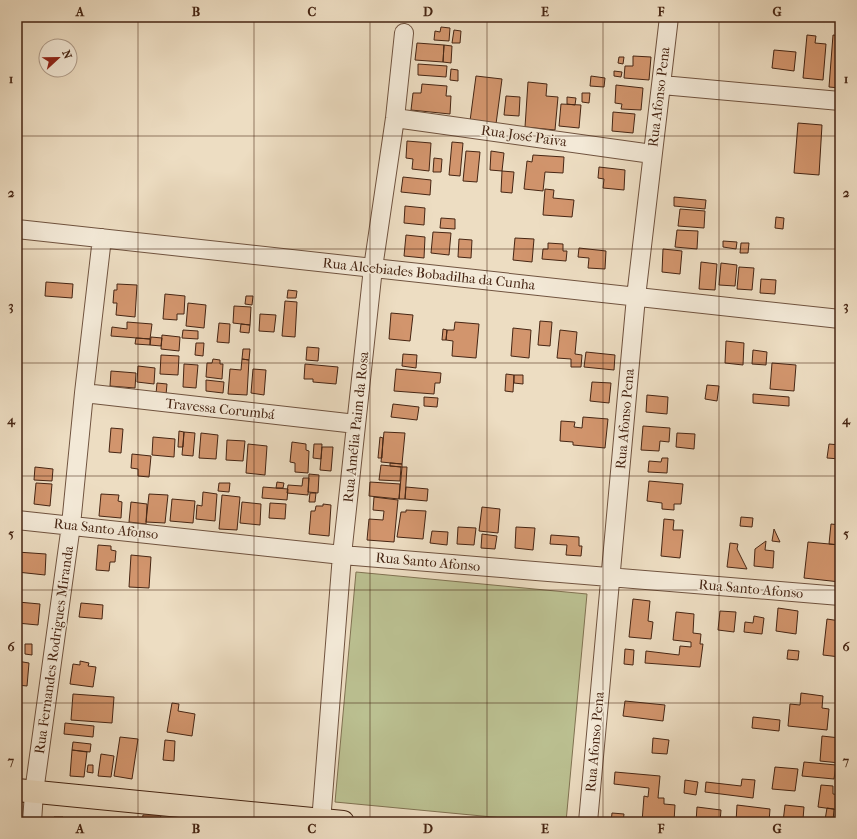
<svg xmlns="http://www.w3.org/2000/svg" width="857" height="839" viewBox="0 0 857 839" font-family="'IM FELL French Canon',serif">
	<style>
		.green { fill: #bbc091; stroke: #807252 }
		.building { fill: #d2956d; stroke: #462513 }
		.lines { fill: none; stroke-linecap: round; stroke-linejoin: round }
		.minor-casing { stroke: #70533f; stroke-width: 20 }
		.major-casing { stroke: #462513; stroke-width: 24 }
		.minor { stroke: #f3e9d7; stroke-width: 18 }
		.major { stroke: #edddc2; stroke-width: 22 }
		.grid { fill: none; stroke: #462513; stroke-width: 1; stroke-opacity: 0.55 }
		.labels { text-anchor: middle; dominant-baseline: central; stroke-width: 3; stroke-linejoin: round; paint-order: stroke }
		.street-label { font-size: 14px; fill: #462513; stroke: #f3e9d7 }
		.neatline { fill: none; stroke: #462513; stroke-width: 1.5 }
		.grid-label { font-size: 13px; text-anchor: middle; font-weight: bold; fill: #462513 }
	</style>
	<rect width="100%" height="100%" fill="#edddc2"/>
	<filter id="stains"><feTurbulence type="fractalNoise" baseFrequency=".005" numOctaves="4"/><feColorMatrix values="0 0 0 0 .2 0 0 0 0 .09 0 0 0 0 .02 0 0 0 .5 -.17"/></filter>
	<radialGradient id="worn" r=".72"><stop offset=".6" stop-color="#630" stop-opacity="0"/><stop offset="1" stop-color="#630" stop-opacity=".3"/></radialGradient>
	<!-- green -->
	<path class="green" d="M356,572L587,594L566,822H545L335,802Z"/>
	<!-- building -->
	<path class="building" d="M441,27L450,28L449,41L434,40L435,31L440,32Z
		M454,30L461,31L460,43H452Z
		M807,35L816,36L815,43L826,44L823,80L803,78Z
		M833,35L840,36V88L829,87Z
		M417,43L444,45L443,62L415,60Z
		M444,45L452,46L451,63L443,62Z
		M774,50L796,52L794,71L772,68Z
		M633,56L651,57L649,80L624,78L625,66H633Z
		M619,57H624L623,64L618,63Z
		M418,64L447,66L446,77L418,75Z
		M451,69L458,70V81L450,80Z
		M614,71L622,72L621,77L614,76Z
		M476,76L502,79L496,124L470,121Z
		M591,76L605,78L604,87L590,86Z
		M528,82L547,84L546,96L558,97L555,130L525,127Z
		M422,84L447,86L446,96H451L450,114L411,110L413,93H421Z
		M616,85L643,88L641,110L621,109L622,104L615,103Z
		M582,93H590L589,103L582,102Z
		M506,96L520,97L519,116L504,115Z
		M567,97L576,98L575,105L567,104Z
		M561,104L581,105L579,128L559,126Z
		M613,112L635,114L633,133L612,131Z
		M798,123L822,125L819,175L794,173Z
		M407,141L431,143L429,171L412,169L413,159L406,158Z
		M452,142L463,143L460,176L449,175Z
		M466,151L480,152L477,182L463,181Z
		M491,151L504,153L502,171L490,170Z
		M533,155L564,157L563,173L545,172L543,191L524,189L527,161L532,162Z
		M434,158L442,159L441,172H433Z
		M599,167L625,170L624,190L603,188L604,179L598,178Z
		M502,171L514,172L512,193L501,192Z
		M403,177L431,180L430,195L401,192Z
		M545,189L554,190L553,198L574,200L572,217L543,215Z
		M674,197L706,200L705,209L674,206Z
		M405,206L425,208L424,225L404,223Z
		M680,209L705,211L704,228L678,226Z
		M776,217L784,218L783,229L775,228Z
		M441,218L455,219V229L440,228Z
		M677,230L698,231L697,249L675,247Z
		M433,232L451,233L449,255L431,253Z
		M406,235L425,237L424,258L404,256Z
		M515,238L534,239L532,262L513,260Z
		M459,239L472,240L471,258L458,257Z
		M723,241L737,242L736,249L723,247Z
		M548,243L563,244V251H567L566,261L542,259L543,249H548Z
		M741,243H749L748,253H740Z
		M579,248L606,251L605,269L588,268L589,258L578,257Z
		M663,249L682,251L680,274L662,272Z
		M701,262L717,264L715,290L699,289Z
		M721,263L737,265L735,286L719,285Z
		M739,267L754,268L752,290L737,289Z
		M761,279L776,280L775,294L760,293Z
		M46,282L73,284L72,298L45,296Z
		M117,284L137,285L135,317L116,315L117,303H113L114,290H117Z
		M288,290L297,291L296,298H287Z
		M165,294L185,296L184,314H177V320L163,319Z
		M246,296H253L252,305L245,304Z
		M285,301L297,302L295,337L282,336Z
		M188,303L206,305L204,328L186,326Z
		M234,306L251,307L250,325L233,323Z
		M391,313L413,315L410,341L389,339Z
		M260,314L276,315L274,332L259,331Z
		M540,321L552,322L550,346L538,345Z
		M127,322L152,324L150,339L111,336L112,327L127,329Z
		M455,322L479,324L476,358L452,356L453,341L446,340L447,330H454Z
		M219,323L230,324L229,343L217,342Z
		M241,324L250,325L249,333L240,332Z
		M513,328L531,330L529,358L511,356Z
		M443,329L447,330L446,340H442Z
		M183,330L198,331V339L182,338Z
		M560,330L577,332L575,354L582,355L581,367H571V359L557,358Z
		M162,335L180,337L179,351L161,349Z
		M151,337L162,338L161,346L150,345Z
		M136,338L150,339V345L135,344Z
		M726,341L744,343L743,365L725,363Z
		M196,343H204L203,356L195,355Z
		M307,347L319,348L318,361L306,360Z
		M243,349H250L249,360L242,359Z
		M753,350L767,352L766,365L752,364Z
		M586,352L615,355L614,370L584,367Z
		M403,354L417,355L416,368L402,366Z
		M161,355L179,356L178,375L160,374Z
		M213,359L220,360V364H223L222,379L206,377L207,363H212Z
		M242,359L249,360L247,395L228,394L230,369L241,370Z
		M772,363L796,365L794,391L770,389Z
		M184,364L198,365L196,388L183,387Z
		M305,364L338,367L336,384L313,382V379H304Z
		M138,366L155,368L154,384L137,382Z
		M253,369L266,370L264,395L251,393Z
		M396,369L441,373L440,383H435L434,394L394,391Z
		M111,371L136,373L135,388L110,386Z
		M506,374L514,375L513,392L505,391Z
		M514,375H523V384L514,383Z
		M206,380L224,382L223,393L206,391Z
		M592,382L611,383L609,403L590,401Z
		M157,383L167,384L166,395L156,394Z
		M707,385L719,386L717,401L705,399Z
		M753,394L789,397V406L753,403Z
		M647,395L668,397L667,414L646,412Z
		M424,397L438,398L437,407L424,406Z
		M393,404L419,407L417,420L391,417Z
		M583,417L608,419L605,448L573,445V442L560,441L561,421L575,422L574,427L582,428Z
		M643,426L670,428L669,442L660,441L659,451L641,450Z
		M111,428L123,429L121,453L109,452Z
		M179,431L184,432L183,447H178Z
		M184,432L195,433L193,456L182,455Z
		M384,432L405,433L402,464L381,462Z
		M201,433L218,435L216,459L199,458Z
		M677,433L695,434L694,449L676,447Z
		M153,437L175,439L174,457L152,455Z
		M380,437L383,438L382,458H378Z
		M227,440L245,441L243,461L226,460Z
		M292,442L306,444V450L309,451L308,473L295,472V463L290,462Z
		M248,444L267,446L265,475L246,473Z
		M314,444H322L321,459L313,458Z
		M829,444L840,445V459L827,458Z
		M322,447H333L331,471L320,470Z
		M132,454L151,456L149,477L138,476V469L131,468Z
		M662,458H668L667,473L648,472L649,461L661,462Z
		M390,463L402,464V467L390,466Z
		M381,465L401,467L400,481L379,480Z
		M35,467L53,469L52,481L34,480Z
		M402,467H407L405,499H399Z
		M309,474L319,475L318,493L308,492Z
		M303,478H309L308,495L287,493L288,485L302,486Z
		M649,481L683,484L681,504H674V510L662,509V503L647,501Z
		M277,482L284,483L283,488H276Z
		M370,482L400,484L399,499L369,496Z
		M36,483L52,484L50,506L34,504Z
		M219,483H230L229,492L218,491Z
		M263,487L288,489L287,500L262,498Z
		M406,487L428,489L427,501L405,499Z
		M203,492L217,494L215,521L196,519L197,505L202,506Z
		M310,493H316L315,502H309Z
		M101,494L119,495L118,501L122,502L121,518L99,516Z
		M149,494L168,495L165,523L146,522Z
		M222,495L240,497L237,530L219,529Z
		M374,497L398,500L394,542L367,540L369,519L383,520L384,511L373,510Z
		M172,499L195,501L193,523L170,521Z
		M131,502L147,504L146,524L129,522Z
		M242,502L261,504L260,525L240,523Z
		M270,503L286,504L285,519L269,518Z
		M323,504L331,505L329,536L309,534L311,511H315L316,506H323Z
		M482,507L500,509L498,533L479,531Z
		M406,510L426,511L423,539L397,537L401,512H406Z
		M741,517L753,518L752,527L740,526Z
		M664,519L674,520L673,530H683L680,558L661,556Z
		M831,524L840,525V545L829,544Z
		M458,527L476,528L474,545L457,544Z
		M516,527L535,528L533,550L515,548Z
		M774,529L780,542L772,541Z
		M432,531L448,532L447,545L430,543Z
		M482,534L497,536L495,549L481,548Z
		M551,535L579,537V546H582L581,556L566,555L567,545L550,544Z
		M766,541L765,550L774,551L773,568L754,566L755,549Z
		M808,542L840,545V582L804,578Z
		M730,543L738,544L737,549L747,569L727,567Z
		M98,545L111,546V550L116,551L115,562H110L109,571L96,570Z
		M17,552L46,554L45,575L17,572Z
		M131,555L151,557L149,588L129,587Z
		M633,599L650,601L648,621L653,622L651,639L629,637Z
		M18,602L40,604L38,625L17,623Z
		M81,603L103,605L102,619L79,617Z
		M778,608L798,611L796,634L776,631Z
		M720,611L736,612L734,632L718,630Z
		M676,612L694,614L693,633L701,634L700,644H703L700,667L645,663L646,651L679,655L680,646L691,647V642L673,640Z
		M754,616L764,618L762,634L744,632L745,622L753,623Z
		M827,619L840,621V657L823,655Z
		M25,644H32V655L25,654Z
		M625,649L634,650L633,665L624,664Z
		M788,650L799,651L798,660L787,659Z
		M17,661L29,663L27,686L17,685Z
		M80,661L89,663L88,666L96,667L93,687L70,684L73,664L80,665Z
		M801,693L823,696L822,708L829,709L827,730L788,726L790,704L800,705Z
		M73,694L114,697L112,723L71,720Z
		M625,701L665,705L663,721L623,716Z
		M172,703L179,704L178,711L195,714L192,736L167,732Z
		M753,717L780,720L779,731L752,728Z
		M65,723L94,726L93,737L64,734Z
		M822,736L840,738V763L820,761Z
		M120,737L138,739L132,779L114,776Z
		M653,738L669,740L667,754L652,753Z
		M165,740L175,741L174,761L163,760Z
		M73,742L91,744L90,752L72,750Z
		M72,750L87,752L84,777L70,776Z
		M101,754L114,756L111,777L98,776Z
		M804,762L836,765L834,779L802,776Z
		M88,765H93V773L87,772Z
		M775,767L798,769L795,791L772,789Z
		M615,772L660,776L658,798H664V804L675,805L674,822H642L644,796L648,797L649,788L614,784Z
		M742,779L755,780L753,798L705,792L706,782L741,786Z
		M685,780L698,782L696,795L684,793Z
		M821,785L833,786V794L840,795V810L818,807Z
		M737,805L770,809L769,822L749,820V822H736Z
		M785,805L804,807L803,819H807V822H783Z
		M697,807L721,810L720,822H696Z
		M827,808L834,809L833,821L825,820Z
		M612,813L624,814L623,822H611Z
		M143,815H161L160,821H142Z
		M54,817H63V822H53Z
		M63,818L80,819V822H63Z"/>
	<g class="lines">
		<defs>
			<path id="minor" d="M662,85L840,101
				M395,118L652,154
				M17,229L840,319
				M84,393L356,424
				M17,520L342,555L840,596
				M32,822L34,792L71,525L84,393L102,238
				M321,822L342,555L373,268L395,118L404,33
				M588,822L636,297L669,17"/>
			<path id="major" d="M17,790L343,822"/>
		</defs>
		<!-- minor casing -->
		<use href="#minor" class="minor-casing"/>
		<!-- major casing -->
		<use href="#major" class="major-casing"/>
		<!-- minor -->
		<use href="#minor" class="minor"/>
		<!-- major -->
		<use href="#major" class="major"/>
	</g>
	<!-- grid -->
	<path class="grid" d="M138,17V822M254,17V822M370,17V822M487,17V822M603,17V822M719,17V822M17,136H840M17,249H840M17,363H840M17,476H840M17,590H840M17,703H840"/>
	<g class="labels">
		<!-- street labels -->
		<g class="street-label">
			<text transform="translate(659 97) rotate(-83)">Rua Afonso Pena</text>
			<text transform="translate(524 136) rotate(8)">Rua José Paiva</text>
			<text transform="translate(429 274) rotate(6)">Rua Alcebiades Bobadilha da Cunha</text>
			<text transform="translate(220 409) rotate(6)">Travessa Corumbá</text>
			<text transform="translate(625 419) rotate(-85)">Rua Afonso Pena</text>
			<text transform="translate(356 427) rotate(-84)">Rua Amélia Paim da Rosa</text>
			<text transform="translate(106 529) rotate(6)">Rua Santo Afonso</text>
			<text transform="translate(428 562) rotate(5)">Rua Santo Afonso</text>
			<text transform="translate(751 589) rotate(5)">Rua Santo Afonso</text>
			<text transform="translate(54 650) rotate(-82)">Rua Fernandes Rodrigues Miranda</text>
			<text transform="translate(595 742) rotate(-85)">Rua Afonso Pena</text>
		</g>
	</g>
	<!-- margin -->
	<rect width="857" height="839" fill="none" stroke="#edddc2" stroke-width="44"/>
	<!-- north arrow -->
	<g transform="translate(58 58) rotate(68)"><circle r="19" fill="#f3e9d7" stroke="#ae9b89"/>
	<path d="M0-3L7 15L0 10L-7 15Z" fill="#8f2418"/>
	<text y="-6" font-size="11" font-weight="bold" text-anchor="middle" fill="#462513">N</text>
	</g>
	<rect x="22" y="22" width="813" height="795" class="neatline"/>
	<g class="grid-label">
		<text x="80" y="16">A</text>
		<text x="196" y="16">B</text>
		<text x="312" y="16">C</text>
		<text x="428" y="16">D</text>
		<text x="545" y="16">E</text>
		<text x="661" y="16">F</text>
		<text x="777" y="16">G</text>
		<text x="11" y="83">1</text>
		<text x="846" y="83">1</text>
		<text x="11" y="197">2</text>
		<text x="846" y="197">2</text>
		<text x="11" y="310">3</text>
		<text x="846" y="310">3</text>
		<text x="11" y="424">4</text>
		<text x="846" y="424">4</text>
		<text x="11" y="538">5</text>
		<text x="846" y="538">5</text>
		<text x="11" y="651">6</text>
		<text x="846" y="651">6</text>
		<text x="11" y="765">7</text>
		<text x="846" y="765">7</text>
		<text x="80" y="833">A</text>
		<text x="196" y="833">B</text>
		<text x="312" y="833">C</text>
		<text x="428" y="833">D</text>
		<text x="545" y="833">E</text>
		<text x="661" y="833">F</text>
		<text x="777" y="833">G</text>
	</g>
	<rect width="100%" height="100%" filter="url(#stains)"/>
	<rect width="100%" height="100%" fill="url(#worn)"/>
</svg>
